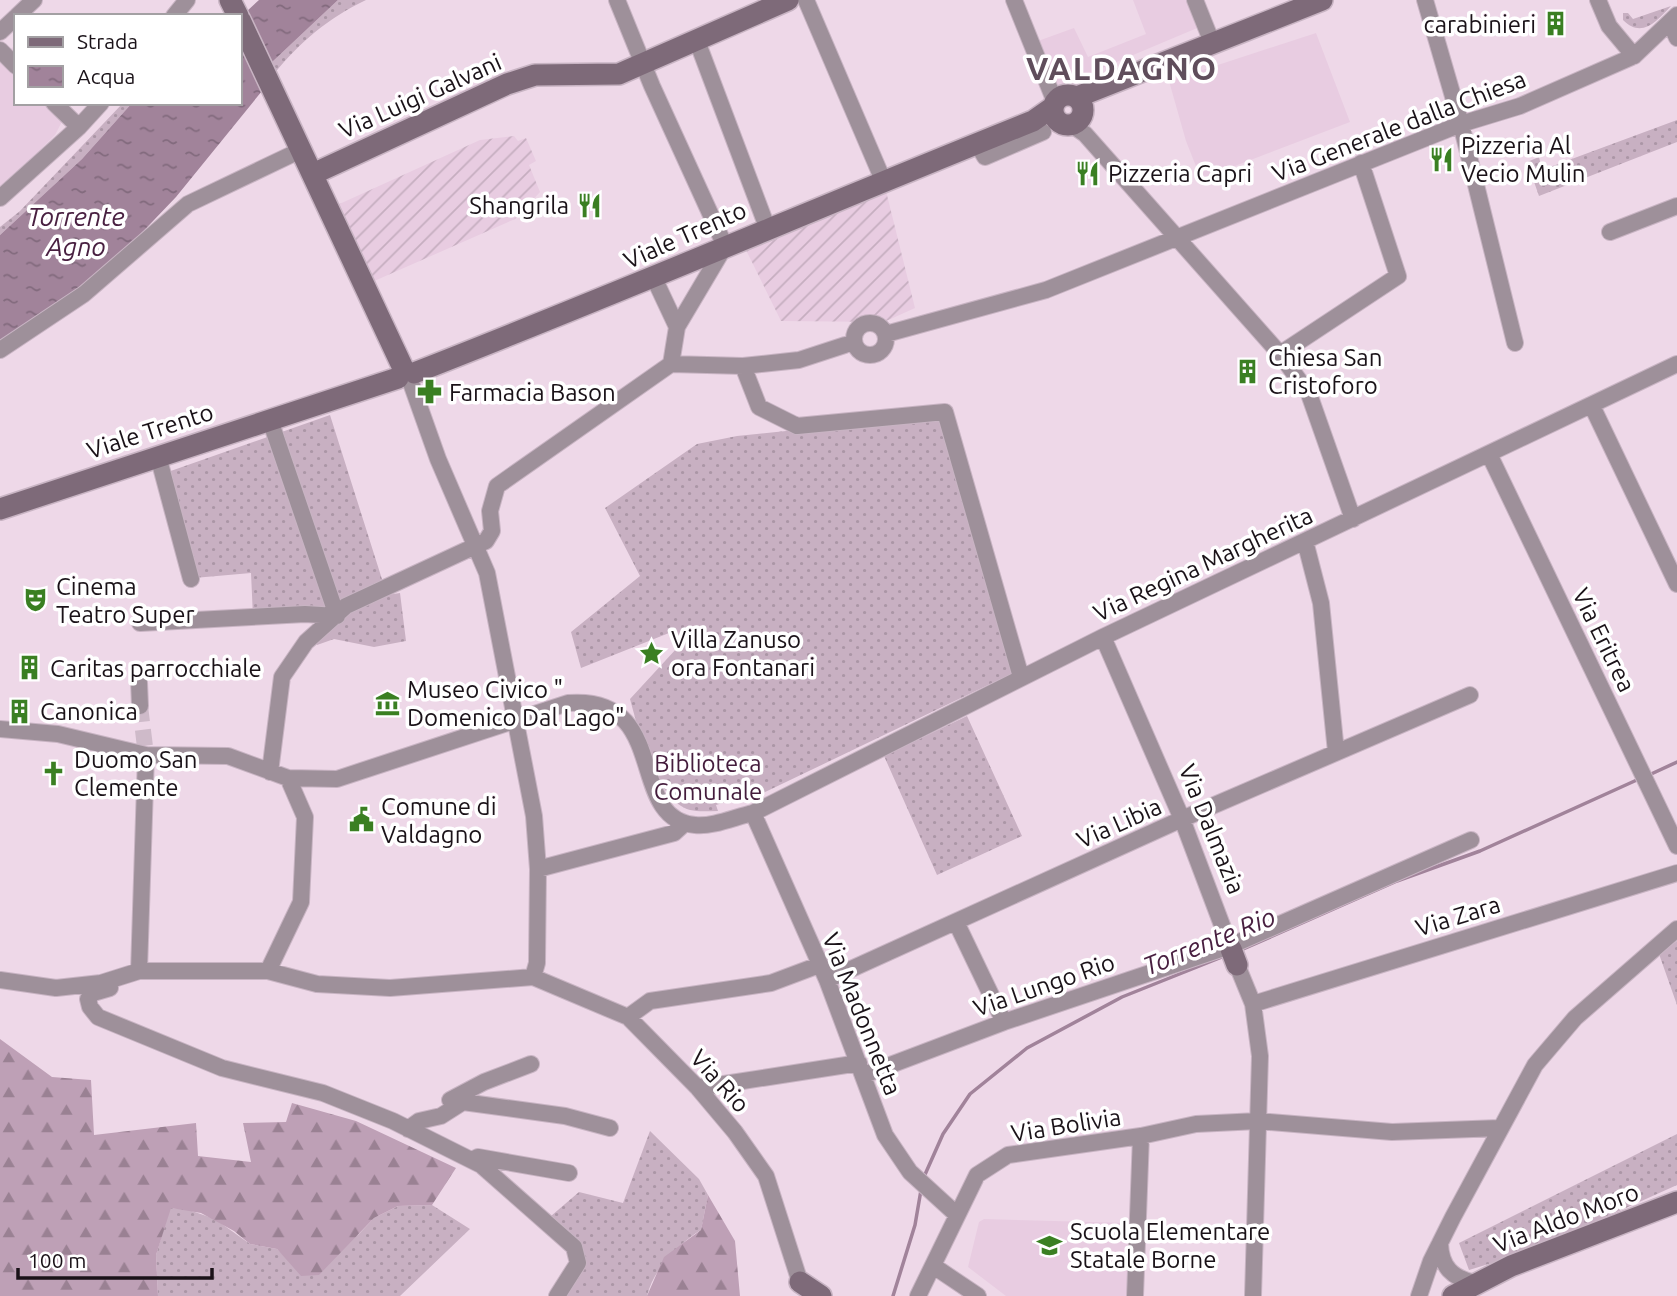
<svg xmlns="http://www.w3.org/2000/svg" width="1677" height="1296" viewBox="0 0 1677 1296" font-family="Ubuntu,sans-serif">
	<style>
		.built { fill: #e8cce1 }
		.industrial { fill: url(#industrial-furrows) }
		.grass { fill: url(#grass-dots) }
		.forest { fill: url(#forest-firs) }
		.water { fill: url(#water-ripples) }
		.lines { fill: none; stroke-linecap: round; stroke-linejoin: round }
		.stream { stroke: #a1839a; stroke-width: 3.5 }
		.street-tunnel { stroke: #cebac9; stroke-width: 16; stroke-dasharray: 16 8; stroke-linecap: butt }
		.street-casing { stroke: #c8b4c3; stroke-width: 18 }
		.secondary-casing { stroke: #c8b4c3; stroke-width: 24 }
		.street { stroke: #9e909a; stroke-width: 16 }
		.secondary { stroke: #7e6a79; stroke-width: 21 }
		.labels { text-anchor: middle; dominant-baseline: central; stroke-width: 7; stroke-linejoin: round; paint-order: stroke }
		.poi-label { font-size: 24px; fill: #1a1218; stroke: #fff; text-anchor: start }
		.street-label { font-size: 24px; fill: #1a1218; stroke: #fff }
		.park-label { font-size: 24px; fill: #441c3c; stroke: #fff }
		.water-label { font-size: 26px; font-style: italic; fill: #492041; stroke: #fff }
		.district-label { font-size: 32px; font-weight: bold; letter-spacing: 2px; fill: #5f4d5b; stroke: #fff }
	</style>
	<defs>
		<pattern id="industrial-furrows" width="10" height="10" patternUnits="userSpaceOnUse" patternTransform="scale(1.75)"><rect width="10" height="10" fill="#e8cce1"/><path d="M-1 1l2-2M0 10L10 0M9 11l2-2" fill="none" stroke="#c6aec0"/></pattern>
		<pattern id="grass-dots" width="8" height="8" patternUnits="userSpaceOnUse" patternTransform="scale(1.75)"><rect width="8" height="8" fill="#c8b0c2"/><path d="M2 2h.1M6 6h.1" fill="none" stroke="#ab96a6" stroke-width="1.8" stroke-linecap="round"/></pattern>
		<pattern id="forest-firs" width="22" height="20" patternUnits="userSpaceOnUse" patternTransform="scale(1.75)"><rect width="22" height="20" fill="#bea0b6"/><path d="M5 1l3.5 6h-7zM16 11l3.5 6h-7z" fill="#9a8193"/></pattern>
		<pattern id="water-ripples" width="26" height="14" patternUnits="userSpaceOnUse" patternTransform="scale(1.75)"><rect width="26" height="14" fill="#a1839a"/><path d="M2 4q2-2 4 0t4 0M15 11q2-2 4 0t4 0" fill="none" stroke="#826a7d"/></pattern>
	</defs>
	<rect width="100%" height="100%" fill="#eed8e8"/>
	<!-- built -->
	<path class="built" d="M1133,0H1192L1202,26L1057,87L1038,41L1074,28L1088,57L1146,34Z
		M1316,33L1350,122L1201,179L1186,141L1169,81Z
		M13,47L16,50V103H65L69,108L55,135L0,190V58Z
		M984,1219L1128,1223L1127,1296H1006L968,1267L979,1222Z"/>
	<!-- industrial -->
	<path class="industrial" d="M514,136L518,141L526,138L536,161L529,165L540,192L515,219L372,282L335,206L480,140Z
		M886,191L915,308L884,322L781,321L746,250L779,238L833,209Z"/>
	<!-- grass -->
	<path class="grass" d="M338,0H366C328,18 300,42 274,74L270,64Z
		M1671,6C1657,21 1642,39 1623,20V13H1628L1633,19Z
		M123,103H132L82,159L0,235V227L20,211Z
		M1677,120V142L1539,196L1527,162L1539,157L1542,170Z
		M330,415L387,595L400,593L406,641L374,647L334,639L317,645L312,635L326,621L253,617L251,573L194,578L165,473Z
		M939,415L1013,673L757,796L755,793L716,805L718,811C709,811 698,812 690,810C656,801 638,729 630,699L677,648L669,633L581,668L571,632L640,576L605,508L697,444L737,436Z
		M967,716L1022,836L937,875L884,756Z
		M1677,941V1005L1659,954Z
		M650,1131L699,1179L708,1195L701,1230C678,1244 653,1270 647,1296H559L573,1279L568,1234L551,1216L579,1192L623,1203Z
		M1677,1134V1185L1528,1252L1469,1270L1459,1243Z
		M432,1205L470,1229L400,1296H158L156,1255L170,1208L186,1209L215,1219L250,1244L277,1249L293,1264L358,1235L374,1218L398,1206Z"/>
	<!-- forest -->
	<path class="forest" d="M0,1039L52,1077L91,1080L94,1135L196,1123L198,1156L251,1162L243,1123L286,1122L292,1103L356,1121L456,1168L432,1205L398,1206L374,1218L319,1275L301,1276L277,1249L250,1244L234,1231L201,1213L171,1208L156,1255L158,1296H0Z
		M708,1195L735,1241L740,1296H647L664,1257L701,1230Z"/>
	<!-- water -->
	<path class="water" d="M259,0H338L270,64L246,12Z
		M240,45L262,91L176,197L109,267L0,345V235L82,159L132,103H240Z"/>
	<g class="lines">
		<!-- stream -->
		<path class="stream" d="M1649,775L1677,762
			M1241,950L1397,881L1480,851L1639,779
			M923,1179L943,1134L970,1094L1027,1048L1122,997L1227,955
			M893,1296L915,1225L921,1190"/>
		<!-- street-tunnel -->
		<path class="street-tunnel" d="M140,706L146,755"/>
		<defs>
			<path id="street" d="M617,0L652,86L725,246L677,327L671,364
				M806,0L883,180
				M1014,0L1055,102
				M1195,0L1213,45
				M1425,0L1461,124L1515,343
				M1598,0L1609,26L1634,56L1677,15
				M17,16L34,0
				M174,16L187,0
				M1670,22L1677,38
				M0,32L16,17
				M697,41L767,227
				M0,50L16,66
				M54,103L79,127
				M1072,125L1085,134L1280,354L1309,394L1353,519
				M977,143L985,157L1043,132
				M0,198L79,127L101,103
				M1610,232L1677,206
				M654,278L677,327
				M854 339a16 16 0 1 1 32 0a16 16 0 1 1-32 0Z
				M886,334L1046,290L1461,124L1520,106L1634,56
				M845,345L799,360L743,366L759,407L797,426L945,412L1021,677
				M0,350L84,294L188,204L301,150
				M1280,354L1398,276L1361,163
				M671,364L743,366
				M411,383L438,459L487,573L534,816L538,869L537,963L533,977
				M1592,406L1677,584
				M270,420L337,616
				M1489,454L1677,846
				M158,456L191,579
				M1305,541L1321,603L1336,752
				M140,623L305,614L337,616
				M1103,637L1182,819L1231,949
				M139,682L140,706
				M0,729L58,734L146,755L228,756L288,778L337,779L568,703C672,695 625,819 695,825C713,827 735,817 753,813L1103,637L1677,364
				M270,772L282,677L306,642L346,606L486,541L492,531L490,511L497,486L671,364
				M753,813L827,980L885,1135L910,1172L956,1214
				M538,869L674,833L685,823
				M956,922L1004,1022
				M1237,965L1253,1004L1260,1056L1253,1296
				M139,971L146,755
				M268,971L301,902L305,817L288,778
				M0,980L56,988L101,983L139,971H268L317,984L390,988L533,977L628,1017L698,1088L735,1132L766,1176L800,1282
				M827,980L1182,819L1470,695
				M110,988L93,993L88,999L90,1007L98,1017L222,1068L323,1093L393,1121L481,1165L574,1247L578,1263L557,1296
				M1253,1004L1677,873
				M628,1017L650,1001L771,983L819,965
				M864,1075L1004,1022L1230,946L1471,840
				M698,1088L859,1063
				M450,1100L484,1082L531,1064
				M408,1129L419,1121L441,1116L463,1102L565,1116L610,1128
				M472,1160L478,1157L569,1173
				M1440,1243C1441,1267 1452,1278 1475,1283
				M935,1267L978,1296
				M918,1296L977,1175L1008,1155L1141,1136L1196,1124L1258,1121L1392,1132L1500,1128
				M1135,1296L1141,1136
				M1419,1296L1431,1261L1453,1217L1535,1065L1575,1018L1677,929"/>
			<path id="secondary" d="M230,0L238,16
				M240,20L403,368
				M1053 110a15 15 0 1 1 30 0a15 15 0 1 1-30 0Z
				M1077,97L1322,0
				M313,174L507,84L535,75L619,74L788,0
				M414,373C622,292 826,204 1033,121L1053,107
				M0,509L398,378
				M1231,949L1237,965
				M800,1282L821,1296
				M1453,1296L1511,1266L1677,1202"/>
		</defs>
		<!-- street casing -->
		<use href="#street" class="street-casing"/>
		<!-- secondary casing -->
		<use href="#secondary" class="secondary-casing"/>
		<!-- street -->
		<use href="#street" class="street"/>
		<!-- secondary -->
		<use href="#secondary" class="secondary"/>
	</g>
	<!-- icons -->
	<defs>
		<symbol id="building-bare" viewBox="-9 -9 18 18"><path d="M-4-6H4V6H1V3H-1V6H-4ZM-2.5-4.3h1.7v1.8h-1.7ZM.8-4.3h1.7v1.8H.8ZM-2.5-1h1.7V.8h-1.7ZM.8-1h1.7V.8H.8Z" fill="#3a7f22" stroke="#fff" stroke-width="2.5" paint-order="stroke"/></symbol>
		<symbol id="restaurant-bare" viewBox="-9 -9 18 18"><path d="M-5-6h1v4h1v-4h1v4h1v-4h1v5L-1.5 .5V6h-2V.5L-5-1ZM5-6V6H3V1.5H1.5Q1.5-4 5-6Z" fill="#3a7f22" stroke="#fff" stroke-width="2.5" paint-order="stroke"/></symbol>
		<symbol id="pharmacy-bare" viewBox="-9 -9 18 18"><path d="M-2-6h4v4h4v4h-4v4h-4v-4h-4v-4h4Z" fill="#3a7f22" stroke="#fff" stroke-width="2.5" paint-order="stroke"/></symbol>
		<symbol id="theatre-bare" viewBox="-9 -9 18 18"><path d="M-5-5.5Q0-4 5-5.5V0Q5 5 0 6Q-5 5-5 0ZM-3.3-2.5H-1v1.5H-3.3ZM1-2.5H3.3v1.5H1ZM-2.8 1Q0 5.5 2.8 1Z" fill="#3a7f22" stroke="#fff" stroke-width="2.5" paint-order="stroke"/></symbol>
		<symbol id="sight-bare" viewBox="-9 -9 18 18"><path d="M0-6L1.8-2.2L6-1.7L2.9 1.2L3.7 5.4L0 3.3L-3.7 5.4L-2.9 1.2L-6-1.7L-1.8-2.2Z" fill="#3a7f22" stroke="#fff" stroke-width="2.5" paint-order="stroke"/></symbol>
		<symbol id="museum-bare" viewBox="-9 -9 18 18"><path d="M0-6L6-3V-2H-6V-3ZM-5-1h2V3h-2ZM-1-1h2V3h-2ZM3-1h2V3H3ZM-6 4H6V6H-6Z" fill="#3a7f22" stroke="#fff" stroke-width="2.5" paint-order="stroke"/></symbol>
		<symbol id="church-bare" viewBox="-9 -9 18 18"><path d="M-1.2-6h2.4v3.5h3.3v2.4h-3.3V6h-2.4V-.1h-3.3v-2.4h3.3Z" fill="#3a7f22" stroke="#fff" stroke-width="2.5" paint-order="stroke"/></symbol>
		<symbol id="civic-bare" viewBox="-9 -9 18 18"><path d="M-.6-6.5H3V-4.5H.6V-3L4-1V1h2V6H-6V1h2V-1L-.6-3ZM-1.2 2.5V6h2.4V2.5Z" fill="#3a7f22" stroke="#fff" stroke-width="2.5" paint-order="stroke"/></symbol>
		<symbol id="school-bare" viewBox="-9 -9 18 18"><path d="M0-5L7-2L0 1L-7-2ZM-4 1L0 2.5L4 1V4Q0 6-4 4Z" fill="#3a7f22" stroke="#fff" stroke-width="2.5" paint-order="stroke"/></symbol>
	</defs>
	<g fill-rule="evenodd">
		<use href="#building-bare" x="1538" y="6" width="35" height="35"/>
		<use href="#restaurant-bare" x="1424" y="142" width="35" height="35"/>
		<use href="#restaurant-bare" x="1070" y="156" width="35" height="35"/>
		<use href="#restaurant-bare" x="572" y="188" width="35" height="35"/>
		<use href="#building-bare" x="1230" y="354" width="35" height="35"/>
		<use href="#pharmacy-bare" x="412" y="374" width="35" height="35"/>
		<use href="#theatre-bare" x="18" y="582" width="35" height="35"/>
		<use href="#sight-bare" x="634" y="636" width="35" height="35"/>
		<use href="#building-bare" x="12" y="650" width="35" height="35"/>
		<use href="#museum-bare" x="370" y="686" width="35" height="35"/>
		<use href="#building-bare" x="2" y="694" width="35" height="35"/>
		<use href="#church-bare" x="36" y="756" width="35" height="35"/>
		<use href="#civic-bare" x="344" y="802" width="35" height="35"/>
		<use href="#school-bare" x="1032" y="1228" width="35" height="35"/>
	</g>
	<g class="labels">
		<!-- poi labels -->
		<g class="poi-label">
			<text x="1536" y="24" text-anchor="end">carabinieri</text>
			<text x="1461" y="145">Pizzeria Al<tspan x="1461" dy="28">Vecio Mulin</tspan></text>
			<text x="1108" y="173">Pizzeria Capri</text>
			<text x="569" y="205" text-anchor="end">Shangrila</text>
			<text x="1268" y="357">Chiesa San<tspan x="1268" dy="28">Cristoforo</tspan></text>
			<text x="449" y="392">Farmacia Bason</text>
			<text x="56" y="586">Cinema<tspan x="56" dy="28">Teatro Super</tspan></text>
			<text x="671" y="639">Villa Zanuso<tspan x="671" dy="28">ora Fontanari</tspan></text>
			<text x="50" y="668">Caritas parrocchiale</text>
			<text x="407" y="689">Museo Civico "<tspan x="407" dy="28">Domenico Dal Lago"</tspan></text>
			<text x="40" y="711">Canonica</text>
			<text x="74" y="759">Duomo San<tspan x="74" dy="28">Clemente</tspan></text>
			<text x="381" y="806">Comune di<tspan x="381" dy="28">Valdagno</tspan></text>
			<text x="1070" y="1231">Scuola Elementare<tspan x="1070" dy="28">Statale Borne</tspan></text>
		</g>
		<!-- street labels -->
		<g class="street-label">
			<text transform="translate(420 96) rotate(-24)">Via Luigi Galvani</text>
			<text transform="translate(1399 126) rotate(-21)">Via Generale dalla Chiesa</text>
			<text transform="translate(685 235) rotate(-24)">Viale Trento</text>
			<text transform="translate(150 431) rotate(-18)">Viale Trento</text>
			<text transform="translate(1203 564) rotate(-25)">Via Regina Margherita</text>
			<text transform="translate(1604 640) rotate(64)">Via Eritrea</text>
			<text transform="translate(1119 823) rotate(-24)">Via Libia</text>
			<text transform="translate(1212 829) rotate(68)">Via Dalmazia</text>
			<text transform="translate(1458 916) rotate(-17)">Via Zara</text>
			<text transform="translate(1044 985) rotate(-19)">Via Lungo Rio</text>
			<text transform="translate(862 1014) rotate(68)">Via Madonnetta</text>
			<text transform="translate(720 1081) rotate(48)">Via Rio</text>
			<text transform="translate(1066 1125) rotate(-9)">Via Bolivia</text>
			<text transform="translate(1566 1218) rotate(-21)">Via Aldo Moro</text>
		</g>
		<!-- park labels -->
		<g class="park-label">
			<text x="708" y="763">Biblioteca<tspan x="708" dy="28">Comunale</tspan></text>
		</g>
		<!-- water labels -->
		<g class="water-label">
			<text x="76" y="216">Torrente<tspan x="76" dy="30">Agno</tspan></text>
			<text transform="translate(1209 941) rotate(-22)">Torrente Rio</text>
		</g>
		<!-- district labels -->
		<g class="district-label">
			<text x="1122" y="68">VALDAGNO</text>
		</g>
	</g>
	<!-- legend -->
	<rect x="14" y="14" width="228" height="91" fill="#ffffff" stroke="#a3a0a3" stroke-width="2"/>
	<rect x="28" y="37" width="35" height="10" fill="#7e6a79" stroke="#a3a0a3" stroke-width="2"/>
	<text x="77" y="49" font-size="21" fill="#1a1218">Strada</text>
	<rect x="28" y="66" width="35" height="21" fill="url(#water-ripples)" stroke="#a3a0a3" stroke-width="2"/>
	<text x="77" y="84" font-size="21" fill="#1a1218">Acqua</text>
	<!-- scale -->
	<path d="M18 1268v10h194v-10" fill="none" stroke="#1a1218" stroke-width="3.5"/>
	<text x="28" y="1268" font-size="21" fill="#1a1218" stroke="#ffffff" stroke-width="5" paint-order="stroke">100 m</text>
</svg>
